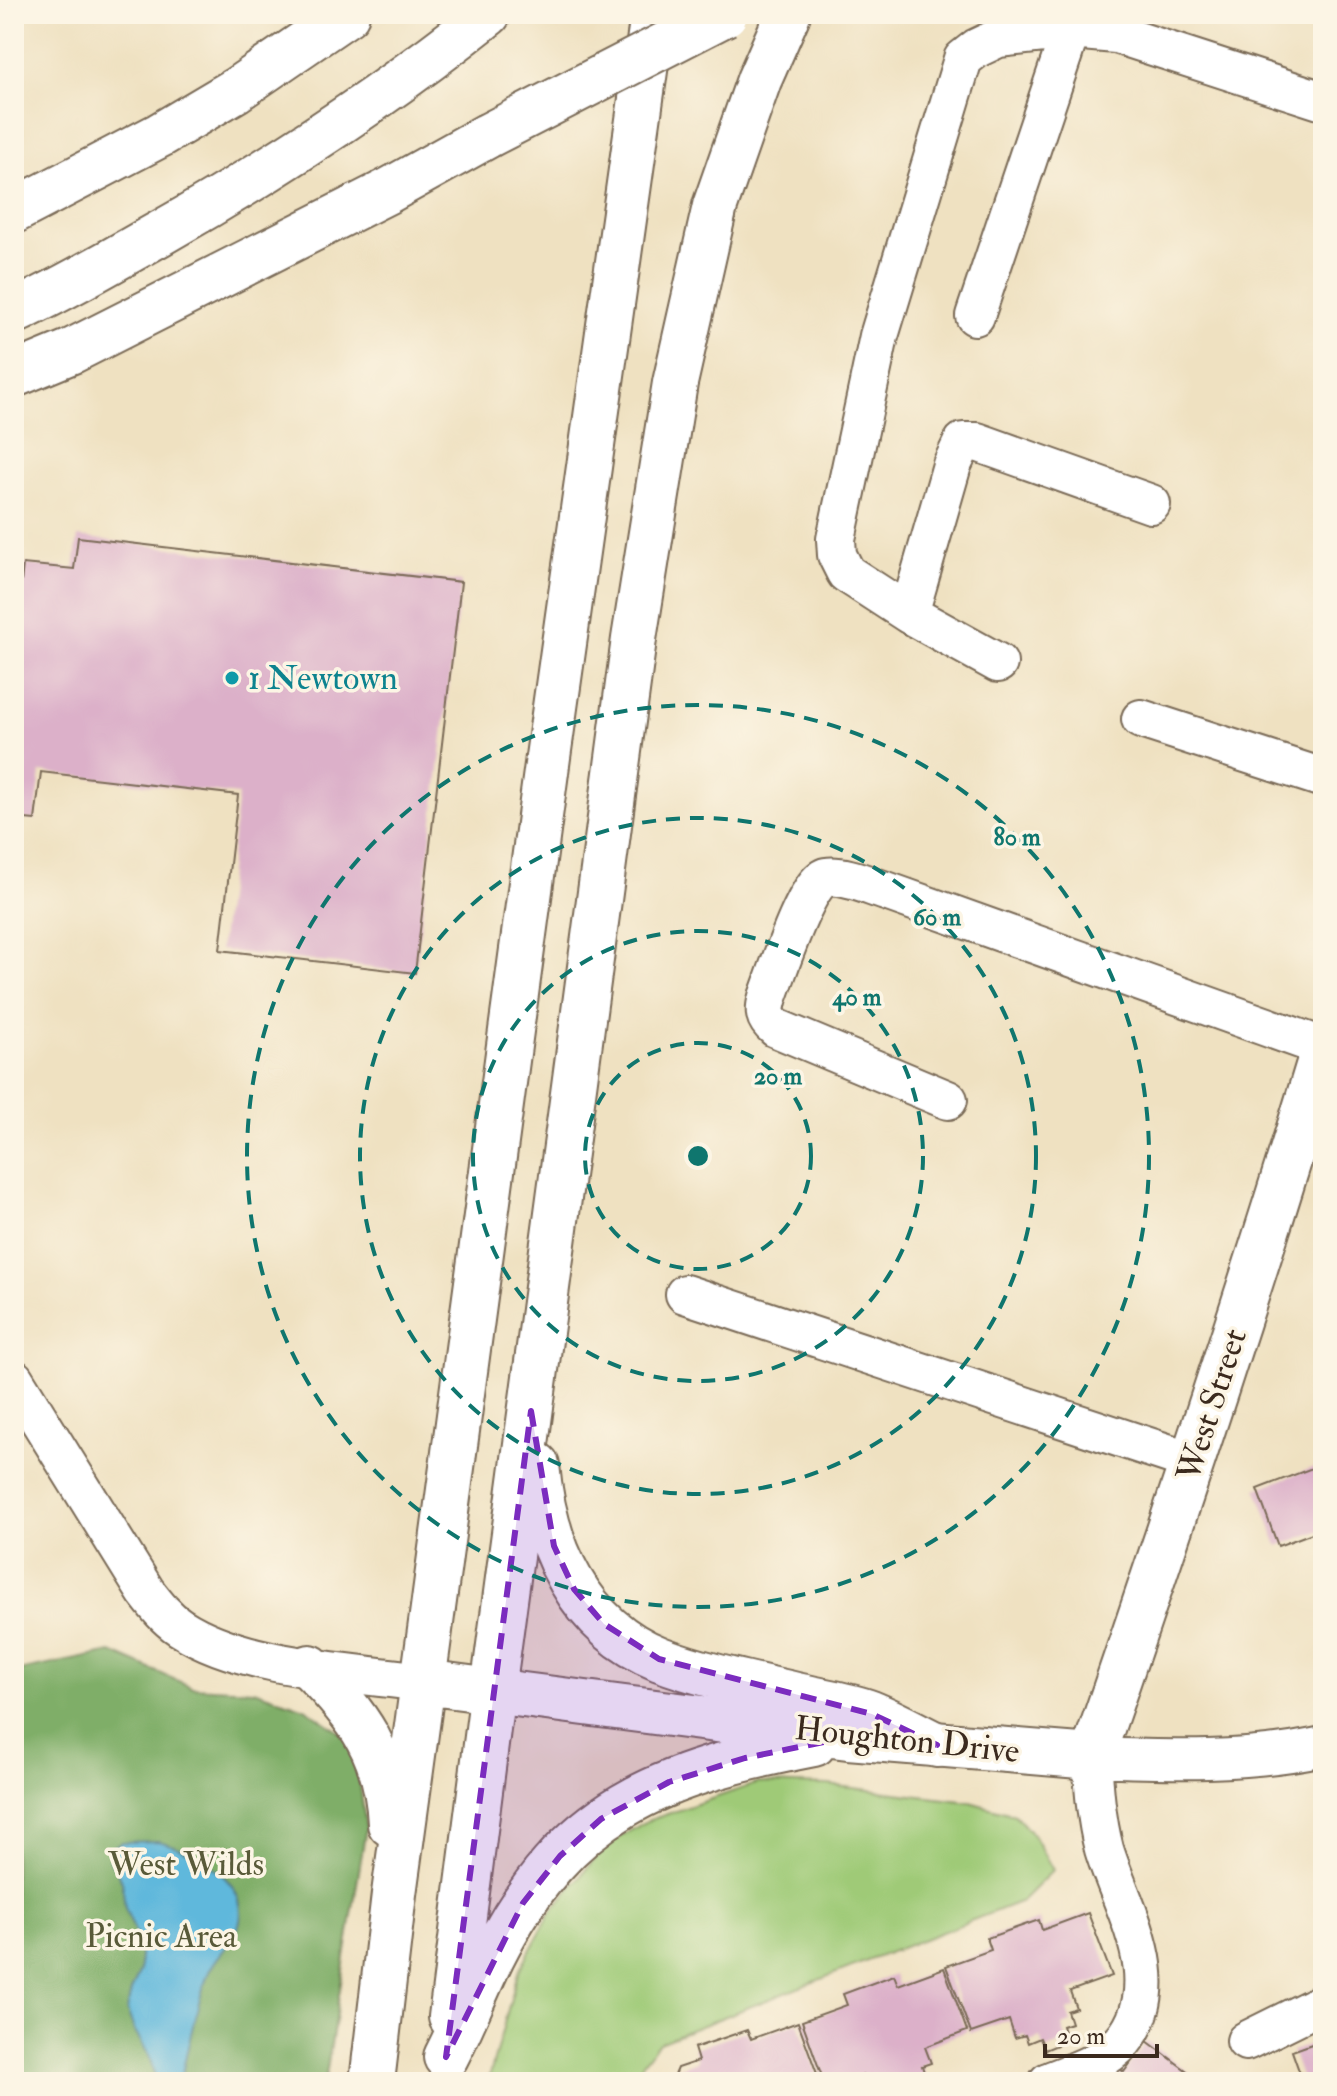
<svg xmlns="http://www.w3.org/2000/svg" width="1337" height="2096" viewBox="0 0 1337 2096" font-family="'IM FELL Double Pica',serif">
	<style>
		.green { fill: #9fca77; stroke: #6d7a4a; stroke-width: 2 }
		.forest { fill: #7fae68; stroke: #5d6c43; stroke-width: 2 }
		.water { fill: #5fb8dc; stroke: #4d717d; stroke-width: 2 }
		.building { fill: #dcb0c9 }
		.lines { fill: none; stroke-linecap: round; stroke-linejoin: round }
		.minor-casing { stroke: #7a6a57; stroke-width: 42 }
		.major-casing { stroke: #7a6a57; stroke-width: 48 }
		.highway-casing { stroke: #7a6a57; stroke-width: 48 }
		.minor { stroke: #fff; stroke-width: 38 }
		.major { stroke: #fff; stroke-width: 44 }
		.highway { stroke: #fff; stroke-width: 44 }
		.highway-bridge-casing { stroke: #7a6a57; stroke-width: 48; stroke-linecap: butt }
		.highway-bridge { stroke: #fff; stroke-width: 44 }
		.marked { fill: #7b2cbf; fill-opacity: 0.2; stroke: #7b2cbf; stroke-width: 6; stroke-dasharray: 16 10; stroke-linejoin: round }
		.ring { fill: none; stroke: #0f766e; stroke-width: 4; stroke-dasharray: 14 10 }
		.culture-dot { fill: #0f9aa8; stroke: #fcf5e5; stroke-width: 3 }
		.labels { text-anchor: middle; dominant-baseline: central; stroke-width: 7; stroke-linejoin: round; paint-order: stroke }
		.culture-label { font-size: 34px; fill: #0d838f; stroke: #fcf5e5; text-anchor: start }
		.street-label { font-size: 34px; fill: #3b2a1e; stroke: #fcf5e5 }
		.park-label { font-size: 34px; fill: #595a39; stroke: #fcf5e5 }
		.centre { fill: #0f766e; stroke: #fcf5e5; stroke-width: 4 }
		.ring-label { font-size: 24px; text-anchor: middle; font-weight: bold; fill: #0f766e; stroke: #fcf5e5; stroke-width: 7; stroke-linejoin: round; paint-order: stroke }
	</style>
	<rect width="100%" height="100%" fill="#fcf5e5"/>
	<filter id="ink" filterUnits="userSpaceOnUse"><feTurbulence type="fractalNoise" baseFrequency=".0125" numOctaves="2"/><feDisplacementMap in="SourceGraphic" scale="16" xChannelSelector="R" yChannelSelector="G"/><feConvolveMatrix kernelMatrix="1 2 1 2 8 2 1 2 1" color-interpolation-filters="sRGB"/></filter>
	<filter id="wash" filterUnits="userSpaceOnUse"><feTurbulence type="fractalNoise" baseFrequency=".006" numOctaves="4" result="noise"/><feDisplacementMap in="SourceGraphic" scale="32" xChannelSelector="R" yChannelSelector="G"/><feGaussianBlur stdDeviation="1.8" result="paint"/><feColorMatrix in="noise" values="0 0 0 0 0 0 0 0 0 0 0 0 0 0 0 0 0 1.4 0 .05"/><feComposite in="paint" operator="in"/></filter>
	<g filter="url(#wash)">
		<rect width="100%" height="100%" fill="#efe1c1"/>
		<!-- green -->
		<path class="green" d="M758,1783L828,1785L970,1802L1015,1815L1033,1835L1053,1870L1022,1901L659,2042L629,2082H488L518,1973L551,1912L605,1846L647,1821Z"/>
		<!-- forest -->
		<path class="forest" d="M111,1652L192,1687L254,1690L305,1708L354,1742L366,1828L325,2082H14V1672Z"/>
		<!-- water -->
		<path class="water" d="M159,1841C192,1850 248,1879 240,1921C236,1942 216,1954 208,1974C195,2008 189,2046 180,2082H156L149,2055L135,2032L127,2010L131,1991L140,1971V1943L125,1908L122,1881L110,1860L111,1848L122,1842Z"/>
		<g id="blocks">
			<!-- building -->
			<path class="building" d="M78,537L461,582L415,973L220,950L238,795L41,772L35,820L14,818V582L21,583L23,564L74,569Z
				M1323,1452V1529L1278,1546L1257,1489L1323,1464L1318,1454Z
				M1088,1913L1112,1976L1070,1991L1076,2008L1067,2011L1071,2023L1062,2026L1067,2041L1045,2050L1040,2038L1028,2043L1025,2035L1015,2038L1009,2020L971,2033L946,1966L991,1950L987,1938L1039,1920L1042,1930Z
				M944,1968L967,2031L925,2047L931,2063L922,2066L926,2078L918,2082H867L864,2075L844,2082H824L802,2021L847,2005L843,1994L894,1975L898,1985Z
				M798,2022L820,2082H671L677,2068L698,2061L694,2048L747,2030L751,2039Z
				M1323,2040V2082H1303L1292,2051Z
				M1147,2041L1202,2082H1103L1115,2066L1124,2072Z"/>
		</g>
	</g>
	<g filter="url(#ink)">
		<use href="#blocks" fill-opacity="0" stroke="#7a6a57" stroke-width="2"/>
		<g class="lines">
			<defs>
				<path id="minor" d="M975,316L1071,30
					M909,614L952,465L963,442H977L1151,504
					M998,663L909,614L846,573L837,555L836,539L879,336L963,59L977,48L998,38L1071,30L1116,34L1323,101
					M1141,719L1323,778
					M948,1100L776,1028C764,1018 764,1011 768,997C776,976 807,880 826,877C844,874 869,886 886,891L1323,1047
					M685,1294L1194,1462
					M14,1379L146,1592C156,1605 166,1618 180,1627C243,1668 349,1672 423,1682
					M1246,2041L1323,2003
					M1048,2082C1073,2072 1104,2063 1123,2041C1171,1982 1122,1909 1104,1849C1096,1818 1094,1788 1092,1757C1169,1760 1247,1763 1323,1746"/>
				<path id="major" d="M310,1667C359,1716 387,1753 390,1824
					M451,2017L493,1690
					M446,2057C463,2024 476,1990 492,1957C567,1808 659,1774 814,1744
					M372,2082L394,1894L423,1682L848,1737L1092,1757C1173,1523 1251,1288 1323,1050"/>
				<path id="highway" d="M14,211L160,135L236,90L347,14
					M14,312C64,289 111,261 159,234C274,169 385,96 488,14
					M14,375L72,351L388,191L487,136
					M537,1465C544,1546 579,1627 660,1659C705,1676 754,1685 801,1696C824,1701 849,1705 871,1713C894,1722 916,1735 937,1745
					M423,1682L548,757L653,14
					M493,1690L634,639L675,383L715,206L759,80L788,14"/>
			</defs>
			<!-- minor casing -->
			<use href="#minor" class="minor-casing"/>
			<!-- major casing -->
			<use href="#major" class="major-casing"/>
			<!-- highway casing -->
			<use href="#highway" class="highway-casing"/>
			<!-- minor -->
			<use href="#minor" class="minor"/>
			<!-- major -->
			<use href="#major" class="major"/>
			<!-- highway -->
			<use href="#highway" class="highway"/>
			<defs>
				<path id="highway-bridge" d="M487,136L725,14"/>
			</defs>
			<!-- highway-bridge casing -->
			<use href="#highway-bridge" class="highway-bridge-casing"/>
			<!-- highway-bridge -->
			<use href="#highway-bridge" class="highway-bridge"/>
		</g>
	</g>
	<!-- marked area -->
	<path class="marked" d="M531,1411L554,1546L574,1589L604,1624L659,1659L872,1714L937,1745L848,1737L745,1758L669,1782L601,1819L560,1856L523,1903L446,2057Z"/>
	<!-- distance rings -->
	<g class="ring">
		<circle cx="698" cy="1156" r="113"/>
		<circle cx="698" cy="1156" r="225"/>
		<circle cx="698" cy="1156" r="338"/>
		<circle cx="698" cy="1156" r="451"/>
	</g>
	<!-- markers -->
	<circle class="culture-dot" cx="232" cy="678" r="8"/>
	<g class="labels">
		<!-- culture labels -->
		<g class="culture-label">
			<text x="248" y="678">1 Newtown</text>
		</g>
		<!-- street labels -->
		<g class="street-label">
			<text transform="translate(1212 1405) rotate(-72)">West Street</text>
			<text transform="translate(907 1740) rotate(6)">Houghton Drive</text>
		</g>
		<!-- park labels -->
		<g class="park-label">
			<text x="186" y="1864">West Wilds</text>
			<text x="161" y="1936">Picnic Area</text>
		</g>
	</g>
	<circle cx="698" cy="1156" r="12" class="centre"/>
	<g class="ring-label">
		<text x="1017" y="845">80 m</text>
		<text x="937" y="925">60 m</text>
		<text x="857" y="1005">40 m</text>
		<text x="778" y="1084">20 m</text>
	</g>
	<!-- margin -->
	<rect width="1337" height="2096" fill="none" stroke="#fcf5e5" stroke-width="48"/>
	<!-- scale -->
	<path d="M1045 2044v12h112v-12" fill="none" stroke="#3b2a1e" stroke-width="4"/>
	<text x="1057" y="2044" font-size="24" fill="#3b2a1e" stroke="#fcf5e5" stroke-width="6" paint-order="stroke">20 m</text>
</svg>
